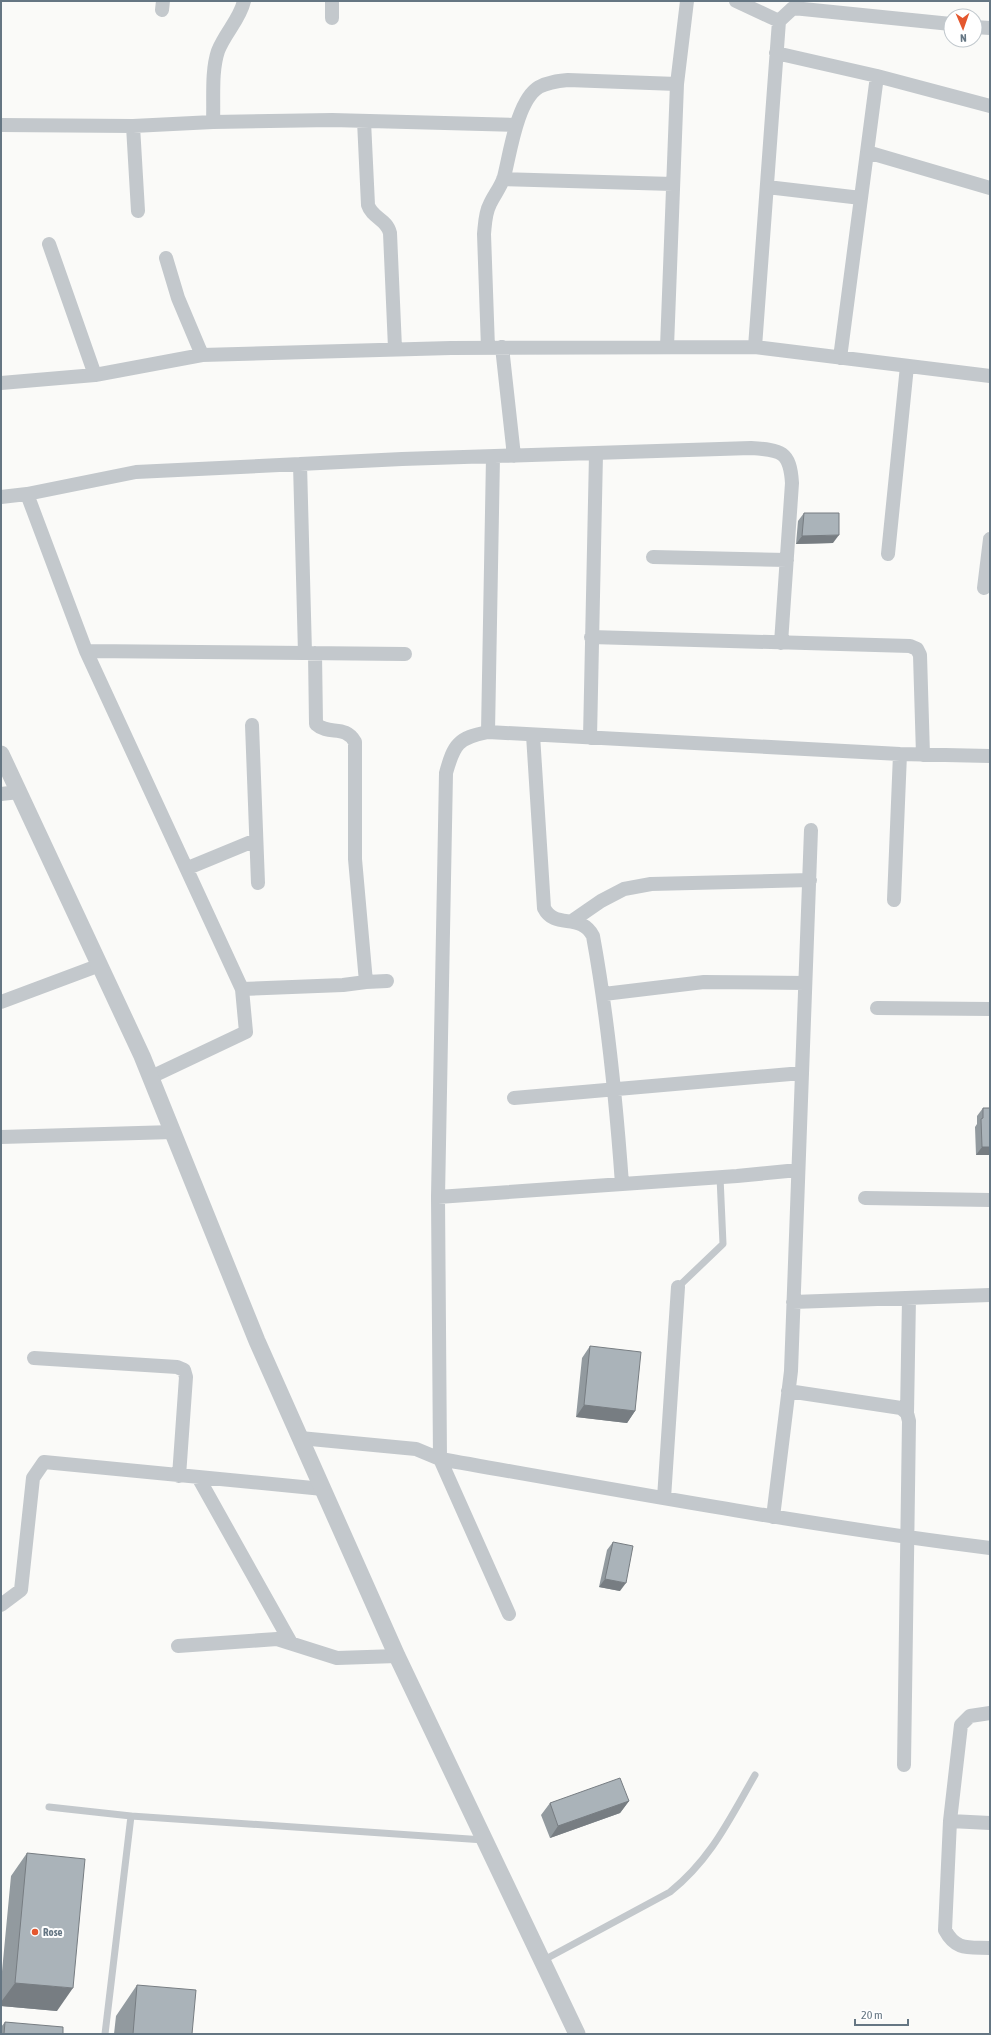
<svg xmlns="http://www.w3.org/2000/svg" width="991" height="2035" viewBox="0 0 991 2035" font-family="'Asap Condensed',sans-serif">
	<style>
		.lines { fill: none; stroke-linecap: round; stroke-linejoin: round }
		.service { stroke: #c3c8cc; stroke-width: 7 }
		.minor { stroke: #c3c8cc; stroke-width: 14 }
		.tertiary { stroke: #c3c8cc; stroke-width: 17 }
		.wall { fill: #929a9f }
		.shaded-wall { fill: #777d82 }
		.building { fill: #aab3b9; stroke: #777d82 }
		.poi-dot { fill: #e4572e; stroke: #fff; stroke-width: 1.5 }
		.labels { text-anchor: middle; dominant-baseline: central; stroke-width: 4; stroke-linejoin: round; paint-order: stroke }
		.poi-label { font-size: 11px; font-weight: bold; fill: #657683; stroke: #fff; text-anchor: start }
	</style>
	<rect width="100%" height="100%" fill="#fafaf8"/>
	<g class="lines">
		<!-- service -->
		<path class="service" d="M678,1287L723,1244L720,1177
			M49,1807L131,1816L484,1840
			M542,1961L670,1892C711,1859 729,1820 755,1775
			M105,2034L131,1816"/>
		<!-- minor -->
		<path class="minor" d="M332,1V18
			M736,1L779,21
			M162,10L163,1
			M975,27L990,28
			M776,53L877,76L990,106
			M364,121L368,205C372,218 387,219 390,233L395,348
			M213,122C214,99 211,72 218,51C225,33 240,19 244,1
			M1,125L133,126L213,122L332,120L516,125
			M133,126L138,211
			M867,152L990,188
			M503,179L673,184
			M767,187L861,198
			M49,244L95,375
			M166,258L178,298L202,355
			M502,347L514,456
			M667,347L677,84L687,1
			M755,347L779,21L793,8L951,24
			M488,348L484,234C485,224 485,213 490,204C494,195 501,187 504,177C510,154 517,100 539,87C548,82 558,81 568,80L677,84
			M840,358L877,76
			M1,383L95,375L202,355L451,348L755,347L990,376
			M300,464L305,653
			M27,494L136,472L402,459L751,448C781,450 790,451 792,483L781,643
			M1,497L27,494L86,651L242,989L246,1032L151,1077
			M888,554L907,366
			M653,557L787,560
			M984,588L990,539
			M591,637L910,646L917,649L920,655L923,755
			M86,651L405,654
			M252,725L258,883
			M488,732L493,457
			M533,735L544,908C555,930 580,912 593,936C608,1018 616,1100 622,1184
			M590,738L596,454
			M1,794L19,792
			M188,868L256,840
			M894,900L900,754
			M572,921L601,901L624,889L651,884L810,880
			M366,982L387,981
			M242,989L343,985L366,982L355,859V742C345,724 329,736 316,724L315,653
			M604,994L704,982L805,983
			M1,1002L100,965
			M877,1008L990,1009
			M514,1098L802,1073
			M1,1137L173,1132
			M438,1197L737,1176L798,1170
			M865,1198L990,1200
			M793,1302L990,1295
			M34,1358L177,1367L184,1370L186,1377L179,1476
			M788,1391L901,1408L907,1413L909,1421L904,1765
			M907,1413L909,1298
			M300,1438L416,1449L440,1459C623,1491 806,1525 990,1548
			M198,1477L291,1643
			M664,1498L678,1287
			M773,1517L791,1371L811,830
			M1,1605L21,1590L33,1478L44,1462L323,1489
			M509,1614L440,1459L438,1197L446,773C454,744 458,738 488,732L900,754L990,756
			M178,1646L277,1639L337,1658L397,1656
			M990,1713L970,1716L961,1725L950,1821L945,1930C956,1951 969,1947 990,1948
			M950,1821L990,1823"/>
		<!-- tertiary -->
		<path class="tertiary" d="M1,754L142,1056L257,1341L397,1656L577,2034"/>
	</g>
	<!-- wall -->
	<path class="wall" d="M804,513L833,543L796,544L798,521Z
		M983,1108H990V1155H976L975,1127L977,1124V1116Z
		M590,1346L635,1411L627,1423L576,1417L582,1358Z
		M613,1542L620,1591L599,1587L607,1550Z
		M629,1801L620,1813L550,1838L541,1815L550,1803Z
		M27,1853L57,2011L1,2006V1982L11,1876Z
		M137,1985L192,2034H114L116,2016Z
		M5,2022L63,2034H1V2027Z"/>
	<!-- shaded-wall -->
	<path class="shaded-wall" d="M839,535L833,543L796,544L802,536Z
		M982,1147H990V1155H976Z
		M584,1405L635,1411L627,1423L576,1417Z
		M605,1579L626,1583L620,1591L599,1587Z
		M629,1801L620,1813L550,1838L558,1826Z
		M15,1983L73,1988L57,2011L1,2006V2002Z"/>
	<!-- building -->
	<path class="building" d="M804,513H839V535L802,536Z
		M983,1108H990V1147H982L981,1119L983,1118Z
		M590,1346L641,1352L635,1411L584,1405Z
		M613,1542L633,1546L626,1583L605,1579Z
		M620,1778L629,1801L558,1826L550,1803Z
		M27,1853L85,1859L73,1988L15,1983Z
		M137,1985L196,1990L192,2034H133Z
		M5,2022L63,2027V2034H4Z"/>
	<!-- markers -->
	<circle class="poi-dot" cx="35" cy="1932" r="4"/>
	<g class="labels">
		<!-- poi labels -->
		<g class="poi-label">
			<text x="43" y="1932">Rose</text>
		</g>
	</g>
	<!-- border -->
	<rect width="991" height="2035" fill="none" stroke="#657683" stroke-width="4"/>
	<!-- north arrow -->
	<g transform="translate(963 28) rotate(178)"><circle r="19" fill="#ffffff" stroke="#c1c8cd"/>
	<path d="M0-3L7 15L0 10L-7 15Z" fill="#e4572e"/>
	<text y="-6" font-size="11" font-weight="bold" text-anchor="middle" fill="#657683">N</text>
	</g>
	<!-- scale -->
	<path d="M855 2019v6h53v-6" fill="none" stroke="#657683" stroke-width="2"/>
	<text x="861" y="2019" font-size="12" fill="#657683" stroke="#ffffff" stroke-width="3" paint-order="stroke">20 m</text>
</svg>
